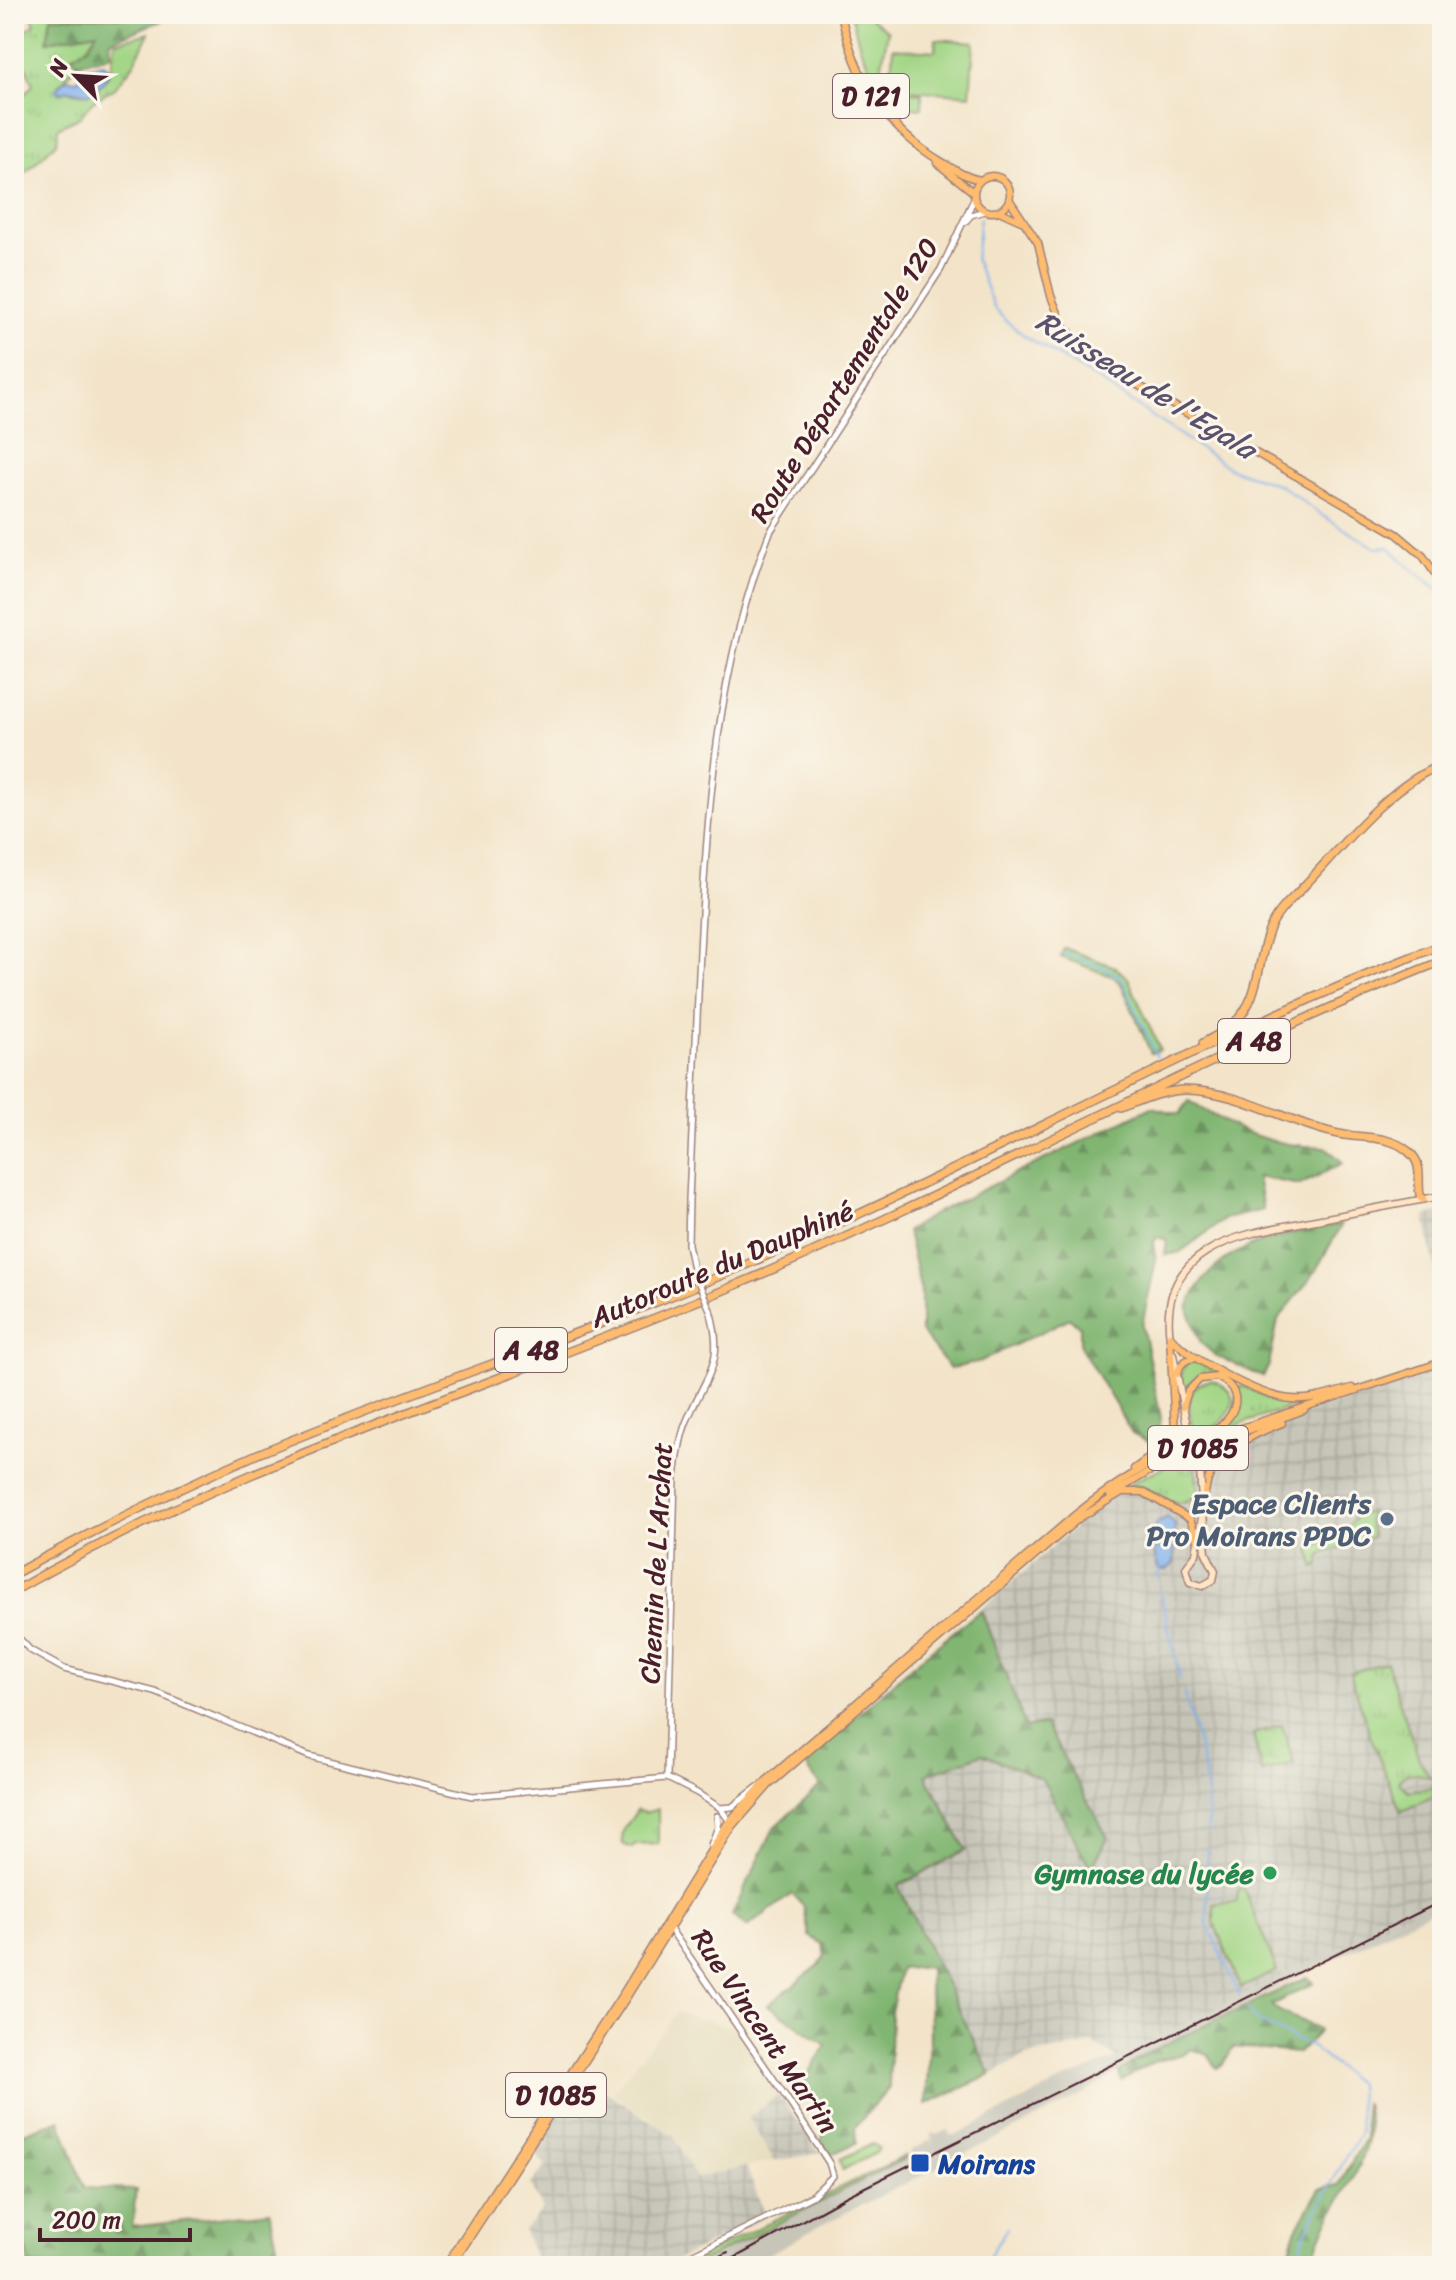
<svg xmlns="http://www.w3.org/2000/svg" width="1456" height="2280" viewBox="0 0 1456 2280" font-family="Sriracha,sans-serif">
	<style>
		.built { fill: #e4dbba }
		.industrial { fill: url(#industrial-grid) }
		.railway { fill: #c6c5b8 }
		.grass { fill: url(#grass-tufts); stroke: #767a58; stroke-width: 2 }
		.forest { fill: url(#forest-firs); stroke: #666a4e; stroke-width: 2 }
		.wetland { fill: url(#wetland-marsh); stroke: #767a58; stroke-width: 2 }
		.park { fill: #a2d585; stroke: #767a58; stroke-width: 2 }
		.water { fill: url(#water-ripples); stroke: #65688b; stroke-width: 2 }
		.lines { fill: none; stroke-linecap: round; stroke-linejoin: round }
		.stream { stroke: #80b0eb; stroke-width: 2 }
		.tertiary-casing { stroke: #9e827a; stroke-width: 8 }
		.secondary-casing { stroke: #9e827a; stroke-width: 9 }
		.primary-casing { stroke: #9e827a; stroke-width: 9 }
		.motorway-casing { stroke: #9e827a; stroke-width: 10 }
		.tertiary { stroke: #fff; stroke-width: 5 }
		.secondary { stroke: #ffe4c6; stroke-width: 6 }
		.primary { stroke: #febc70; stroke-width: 6 }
		.motorway { stroke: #febc70; stroke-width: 7 }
		.rail { stroke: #4a1f2b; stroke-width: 2 }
		.tertiary-bridge-casing { stroke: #9e827a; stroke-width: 8; stroke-linecap: butt }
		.secondary-bridge-casing { stroke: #9e827a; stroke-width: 9; stroke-linecap: butt }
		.tertiary-bridge { stroke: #fff; stroke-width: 5 }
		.secondary-bridge { stroke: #ffe4c6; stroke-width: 6 }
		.service-dot { fill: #5c6f8a; stroke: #fbf7ec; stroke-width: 3 }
		.leisure-dot { fill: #2e9e5b; stroke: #fbf7ec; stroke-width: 3 }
		.transit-dot { fill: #1a4fb4; stroke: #fbf7ec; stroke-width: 3 }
		.labels { text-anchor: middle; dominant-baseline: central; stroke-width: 6; stroke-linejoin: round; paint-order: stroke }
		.shield { fill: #fbf7ec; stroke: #7f6065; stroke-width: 2 }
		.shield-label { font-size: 26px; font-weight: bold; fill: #4a1f2b }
		.street-label { font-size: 28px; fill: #4a1f2b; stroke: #fbf7ec }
		.service-label { font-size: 28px; font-weight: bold; fill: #4e5e75; stroke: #fbf7ec; text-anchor: end }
		.leisure-label { font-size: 28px; font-weight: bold; fill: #27864d; stroke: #fbf7ec; text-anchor: end }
		.transit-label { font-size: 28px; font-weight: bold; fill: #164399; stroke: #fbf7ec; text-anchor: start }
		.water-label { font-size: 30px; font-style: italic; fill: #5d526e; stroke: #fbf7ec }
	</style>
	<defs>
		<pattern id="industrial-grid" width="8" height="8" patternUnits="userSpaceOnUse" patternTransform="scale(2)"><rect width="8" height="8" fill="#c6c5b8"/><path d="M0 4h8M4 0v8" fill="none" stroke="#aca99e"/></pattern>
		<pattern id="grass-tufts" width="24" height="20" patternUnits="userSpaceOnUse" patternTransform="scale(2)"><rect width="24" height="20" fill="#a2d585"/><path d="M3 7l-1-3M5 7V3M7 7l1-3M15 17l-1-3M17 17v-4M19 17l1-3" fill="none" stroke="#8db673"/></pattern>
		<pattern id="forest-firs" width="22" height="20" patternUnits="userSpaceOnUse" patternTransform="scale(2)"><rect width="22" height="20" fill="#81b672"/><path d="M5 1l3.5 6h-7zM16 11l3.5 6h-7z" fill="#6c935e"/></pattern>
		<pattern id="wetland-marsh" width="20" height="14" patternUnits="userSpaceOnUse" patternTransform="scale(2)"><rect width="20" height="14" fill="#a2d585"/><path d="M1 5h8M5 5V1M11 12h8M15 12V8" fill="none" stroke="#8db673"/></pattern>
		<pattern id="water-ripples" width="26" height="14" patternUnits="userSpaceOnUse" patternTransform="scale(2)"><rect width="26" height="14" fill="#80b0eb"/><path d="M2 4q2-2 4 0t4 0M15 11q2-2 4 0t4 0" fill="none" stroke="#6b8fbf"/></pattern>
	</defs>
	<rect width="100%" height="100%" fill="#fbf7ec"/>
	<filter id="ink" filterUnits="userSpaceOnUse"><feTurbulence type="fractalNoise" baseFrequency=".0125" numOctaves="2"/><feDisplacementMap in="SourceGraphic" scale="16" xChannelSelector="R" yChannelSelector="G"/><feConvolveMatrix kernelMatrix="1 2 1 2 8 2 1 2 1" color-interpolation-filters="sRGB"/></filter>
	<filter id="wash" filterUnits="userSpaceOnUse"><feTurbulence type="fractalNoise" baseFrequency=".006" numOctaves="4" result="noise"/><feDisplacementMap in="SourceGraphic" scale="32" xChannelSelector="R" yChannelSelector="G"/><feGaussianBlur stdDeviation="1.8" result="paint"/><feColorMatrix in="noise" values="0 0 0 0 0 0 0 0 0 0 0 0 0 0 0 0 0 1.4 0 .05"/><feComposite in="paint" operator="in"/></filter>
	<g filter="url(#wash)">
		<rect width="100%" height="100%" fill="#f3e4c9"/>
		<!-- built -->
		<path class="built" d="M677,2012L737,2029L779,2095L749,2117L774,2161L696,2179L674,2136L612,2093Z"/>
		<!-- industrial -->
		<path class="industrial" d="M1442,1212V1307L1425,1216Z
			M1442,1369V1896L1117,2058L1092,2042L1082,2046L1025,2056L991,2075L898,1886L966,1850L926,1775L982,1754L1042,1779L1091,1868L1108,1838L1026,1728L981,1609L1109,1497L1168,1463L1238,1435Z
			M579,2074L674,2136L696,2178L746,2167L766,2217L664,2266H538L524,2231L542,2209L531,2184L546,2166L530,2149Z
			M779,2095L820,2153L774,2161L748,2117Z"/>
		<!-- railway -->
		<path class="railway" d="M1442,1896V1906L1310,1970L1124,2067L1105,2081L1052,2111L827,2222L747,2266H693L912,2156L910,2151L931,2140L934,2145L931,2134L934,2133L937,2135L948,2130L950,2135H955L1066,2079L1117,2058Z"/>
		<!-- grass -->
		<path class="grass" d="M31,14H129L131,17H51L48,41L98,32L88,46L73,55L78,63L57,88C64,90 76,94 83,93C111,88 112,65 115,42L149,33L133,65L115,88L92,102L80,117L58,128L57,142L23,175L14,169V133L21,127L14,116V104L33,85L15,38L35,24Z
			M1064,948L1115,967L1128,978L1160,1050L1151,1053L1122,985L1114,977L1061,957Z
			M1188,1361L1201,1363L1221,1374C1200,1376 1197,1373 1183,1392C1181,1380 1179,1371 1188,1361Z
			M1212,1380C1254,1397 1223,1427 1195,1437C1188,1414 1180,1384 1212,1380Z
			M1242,1386L1277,1399L1298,1403V1405L1229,1428L1226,1427C1238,1411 1235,1407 1238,1389Z
			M1263,1426L1222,1453L1205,1473L1199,1449Z
			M1191,1453L1195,1466L1198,1494C1182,1512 1167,1498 1150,1491C1144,1489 1137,1488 1130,1487L1129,1484Z
			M1386,1662L1419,1759L1430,1777C1419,1774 1408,1770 1399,1779V1783L1409,1791L1442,1786V1792L1401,1812L1371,1738L1350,1673Z
			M658,1809V1844L635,1845L632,1848L623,1844C620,1826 629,1825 637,1810L645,1813Z
			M873,2144L879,2148L876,2153L842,2170L840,2159Z
			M905,2156L906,2158L693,2266H680Z
			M16,2213L31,2266H14V2214Z"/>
		<!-- forest -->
		<path class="forest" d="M147,14H166L161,21L110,41L111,55L78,63L73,55L88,46L97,32L47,41L51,17H144Z
			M1189,1101C1235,1130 1270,1147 1326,1147L1343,1163L1300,1185L1257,1177L1263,1210L1225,1219L1179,1253L1165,1255L1167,1240L1157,1237L1153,1244L1156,1260L1142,1325L1161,1418L1157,1434L1148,1441L1132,1433L1080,1346V1327L1070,1318L981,1361L950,1369L921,1332V1292L907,1231L937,1212L1152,1107L1179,1114Z
			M1342,1224L1313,1275L1278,1320L1269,1365L1263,1377L1216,1356L1201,1343L1188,1309C1209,1244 1284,1234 1342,1224Z
			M981,1610L1026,1728L1045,1724L1108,1838L1091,1869L1042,1779L982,1754L926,1775L966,1850L898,1886L991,2075L926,2104L930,2037L929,1967L900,1969L891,2012L889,2088L855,2127L856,2143L830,2155L821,2141L827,2121L804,2080L826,2045L768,2005L819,1965L825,1955L822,1944L809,1936L804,1907L792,1894L747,1927L732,1915L774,1828L820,1786L804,1763L923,1656Z
			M1307,1977L1314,1983L1271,2005C1286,2018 1304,2019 1319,2031L1298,2053L1233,2047L1222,2066L1217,2068L1209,2055L1190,2049L1186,2053L1153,2062L1121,2081L1119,2072L1149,2052Z
			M1364,2102C1385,2162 1319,2209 1313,2266H1288C1289,2236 1305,2214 1320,2189L1339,2185L1365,2138Z
			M60,2120L85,2188L136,2190L132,2227L270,2211L280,2260L313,2263L312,2266H31L14,2198V2136Z"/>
		<!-- wetland -->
		<path class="wetland" d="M1282,1725L1294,1763L1262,1773L1253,1734Z"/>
		<!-- park -->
		<path class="park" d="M851,14H866L888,31L880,75L875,80L860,47Z
			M936,39L974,42L970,95L890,88L893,48L935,51Z
			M889,90L922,93V108L888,105Z
			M1370,1511L1368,1520L1373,1537L1324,1553L1320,1557V1565L1315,1568L1310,1551L1312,1547L1343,1534L1355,1518Z
			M1244,1889L1277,1971L1241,1988L1214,1923V1904L1237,1901L1238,1890Z"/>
		<!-- water -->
		<path class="water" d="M103,63L108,68C109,80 98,87 89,94L70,90L59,93L56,89L67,78L77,80L88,67Z
			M1166,1517L1175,1524L1174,1563L1167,1570H1159C1153,1557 1152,1538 1156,1524Z"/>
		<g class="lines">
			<!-- stream -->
			<path class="stream" d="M1430,14L1437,24
				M1440,29L1442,32
				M980,218L975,259L994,308L1005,320L1025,336L1101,382L1231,469L1280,485L1323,516L1376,548L1389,547L1407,565L1439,590
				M1062,953C1081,960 1108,967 1122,979L1157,1057
				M1158,1578L1159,1570
				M1160,1590L1180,1679
				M1184,1693C1198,1740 1210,1783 1208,1833
				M1207,1848V1923L1239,1994
				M1246,2008L1257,2021L1310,2046L1358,2084L1360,2133L1321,2202L1303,2239L1297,2266
				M983,2266L1007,2228"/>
		</g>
	</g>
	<g filter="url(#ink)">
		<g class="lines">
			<defs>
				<path id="tertiary" d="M965,222L971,215L984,211
					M693,1269L688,1244L689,1200C693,1117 697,1034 700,951C707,809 717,665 770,532L941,269L974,199
					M14,1633L30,1650L64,1669L155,1692L309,1756L472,1796L667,1778L697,1793L720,1808L731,1823
					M667,1778L675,1477C678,1456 680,1435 689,1416C708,1372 725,1362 710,1310
					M720,1808L732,1807L758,1787
					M711,1845L718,1827L717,1816
					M669,1927L786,2097L829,2163L833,2176L812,2196L669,2266"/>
				<path id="secondary" d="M1170,1339C1156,1241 1251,1233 1321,1219C1362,1211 1402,1203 1442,1196
					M1173,1354L1186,1421
					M1201,1486L1206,1553L1215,1571L1213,1580L1202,1586L1190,1582L1186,1568L1196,1554L1202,1517"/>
				<path id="primary" d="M841,14C855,78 884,128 942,162C955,170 965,177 980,180
					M937,163L973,192
					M974 194a18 18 0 1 1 36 0a18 18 0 1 1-36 0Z
					M1009,199L1038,243L1051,296L1062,323L1080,345L1122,376L1397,534L1423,556L1442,584
					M999,211L1021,221
					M1170,1336C1189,1359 1261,1397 1291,1399C1311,1401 1333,1393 1352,1388
					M1177,1374C1180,1363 1186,1358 1198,1358
					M1183,1407L1188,1391L1200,1379L1217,1377C1252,1394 1231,1424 1205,1435
					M1134,1469L1164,1447L1175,1431L1170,1336
					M1110,1495L1174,1457L1304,1410
					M1202,1512C1204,1502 1205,1490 1208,1480C1219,1450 1254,1434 1282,1423
					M445,2266L624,1992L727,1824L766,1781L1075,1515C1111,1486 1149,1461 1193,1444L1442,1362
					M451,2266L628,1995L733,1826L769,1785L1078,1519L1122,1492H1143L1190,1519L1198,1541"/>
				<path id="motorway" d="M1203,1043C1213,1037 1225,1032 1234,1023C1263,997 1256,954 1273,922C1281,907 1294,897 1305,885C1341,847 1392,782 1442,765
					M1121,1108C1142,1100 1163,1090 1186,1090C1241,1091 1290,1125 1344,1135C1365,1138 1391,1136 1408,1151C1424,1164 1417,1178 1420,1195L1423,1199
					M14,1574C94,1530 176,1489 260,1453C420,1386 585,1335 743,1266C979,1165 1202,1036 1442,945
					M14,1591C242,1459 495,1387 736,1285C975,1185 1201,1056 1442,961"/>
			</defs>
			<!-- tertiary casing -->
			<use href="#tertiary" class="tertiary-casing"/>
			<!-- secondary casing -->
			<use href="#secondary" class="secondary-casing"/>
			<!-- primary casing -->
			<use href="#primary" class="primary-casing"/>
			<!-- motorway casing -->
			<use href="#motorway" class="motorway-casing"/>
			<!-- tertiary -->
			<use href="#tertiary" class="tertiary"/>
			<!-- secondary -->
			<use href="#secondary" class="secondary"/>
			<!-- primary -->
			<use href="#primary" class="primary"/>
			<!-- motorway -->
			<use href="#motorway" class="motorway"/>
			<!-- rail -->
			<path class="rail" d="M699,2266L728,2252
				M720,2266L845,2197L1442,1901"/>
			<defs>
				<path id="tertiary-bridge" d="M693,1269L710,1310"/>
				<path id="secondary-bridge" d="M1186,1421L1200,1469L1201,1486"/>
			</defs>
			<!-- tertiary-bridge casing -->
			<use href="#tertiary-bridge" class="tertiary-bridge-casing"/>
			<!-- secondary-bridge casing -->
			<use href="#secondary-bridge" class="secondary-bridge-casing"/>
			<!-- tertiary-bridge -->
			<use href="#tertiary-bridge" class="tertiary-bridge"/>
			<!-- secondary-bridge -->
			<use href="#secondary-bridge" class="secondary-bridge"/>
		</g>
	</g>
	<!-- markers -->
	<circle class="service-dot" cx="1387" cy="1519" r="8"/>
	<circle class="leisure-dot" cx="1270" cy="1873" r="8"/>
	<rect class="transit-dot" x="910" y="2153" width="20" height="20" rx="4"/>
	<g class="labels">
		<!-- shield labels -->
		<g class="shield">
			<rect x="833" y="74" width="76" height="44" rx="6"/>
			<rect x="1218" y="1019" width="72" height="44" rx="6"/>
			<rect x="495" y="1328" width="72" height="44" rx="6"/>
			<rect x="1148" y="1426" width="100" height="44" rx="6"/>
			<rect x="506" y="2073" width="100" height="44" rx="6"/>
		</g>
		<g class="shield-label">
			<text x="871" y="96">D 121</text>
			<text x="1254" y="1041">A 48</text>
			<text x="531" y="1350">A 48</text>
			<text x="1198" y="1448">D 1085</text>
			<text x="556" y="2095">D 1085</text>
		</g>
		<!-- street labels -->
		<g class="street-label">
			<text transform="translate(844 380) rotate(-58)">Route Départementale 120</text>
			<text transform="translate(722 1264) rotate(-23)">Autoroute du Dauphiné</text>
			<text transform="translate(656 1563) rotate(-87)">Chemin de L'Archat</text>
			<text transform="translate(765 2031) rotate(56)">Rue Vincent Martin</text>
		</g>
		<!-- service labels -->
		<g class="service-label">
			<text x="1371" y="1503">Espace Clients<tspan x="1371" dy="32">Pro Moirans PPDC</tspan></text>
		</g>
		<!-- leisure labels -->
		<g class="leisure-label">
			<text x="1254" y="1873">Gymnase du lycée</text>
		</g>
		<!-- transit labels -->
		<g class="transit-label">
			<text x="938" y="2163">Moirans</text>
		</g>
		<!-- water labels -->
		<g class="water-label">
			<text transform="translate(1146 385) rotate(32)">Ruisseau de l'Egala</text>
		</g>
	</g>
	<!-- margin -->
	<rect width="1456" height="2280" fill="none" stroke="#fbf7ec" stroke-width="48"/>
	<!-- north arrow -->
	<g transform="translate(76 76) rotate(295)" stroke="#fbf7ec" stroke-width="6" paint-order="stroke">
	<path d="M0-6L14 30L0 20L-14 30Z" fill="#4a1f2b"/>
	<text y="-12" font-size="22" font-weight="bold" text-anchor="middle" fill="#4a1f2b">N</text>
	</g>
	<!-- scale -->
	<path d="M40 2228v12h150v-12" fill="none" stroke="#4a1f2b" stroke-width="4"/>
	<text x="52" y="2228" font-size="24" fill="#4a1f2b" stroke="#fbf7ec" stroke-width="6" paint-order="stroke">200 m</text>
</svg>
